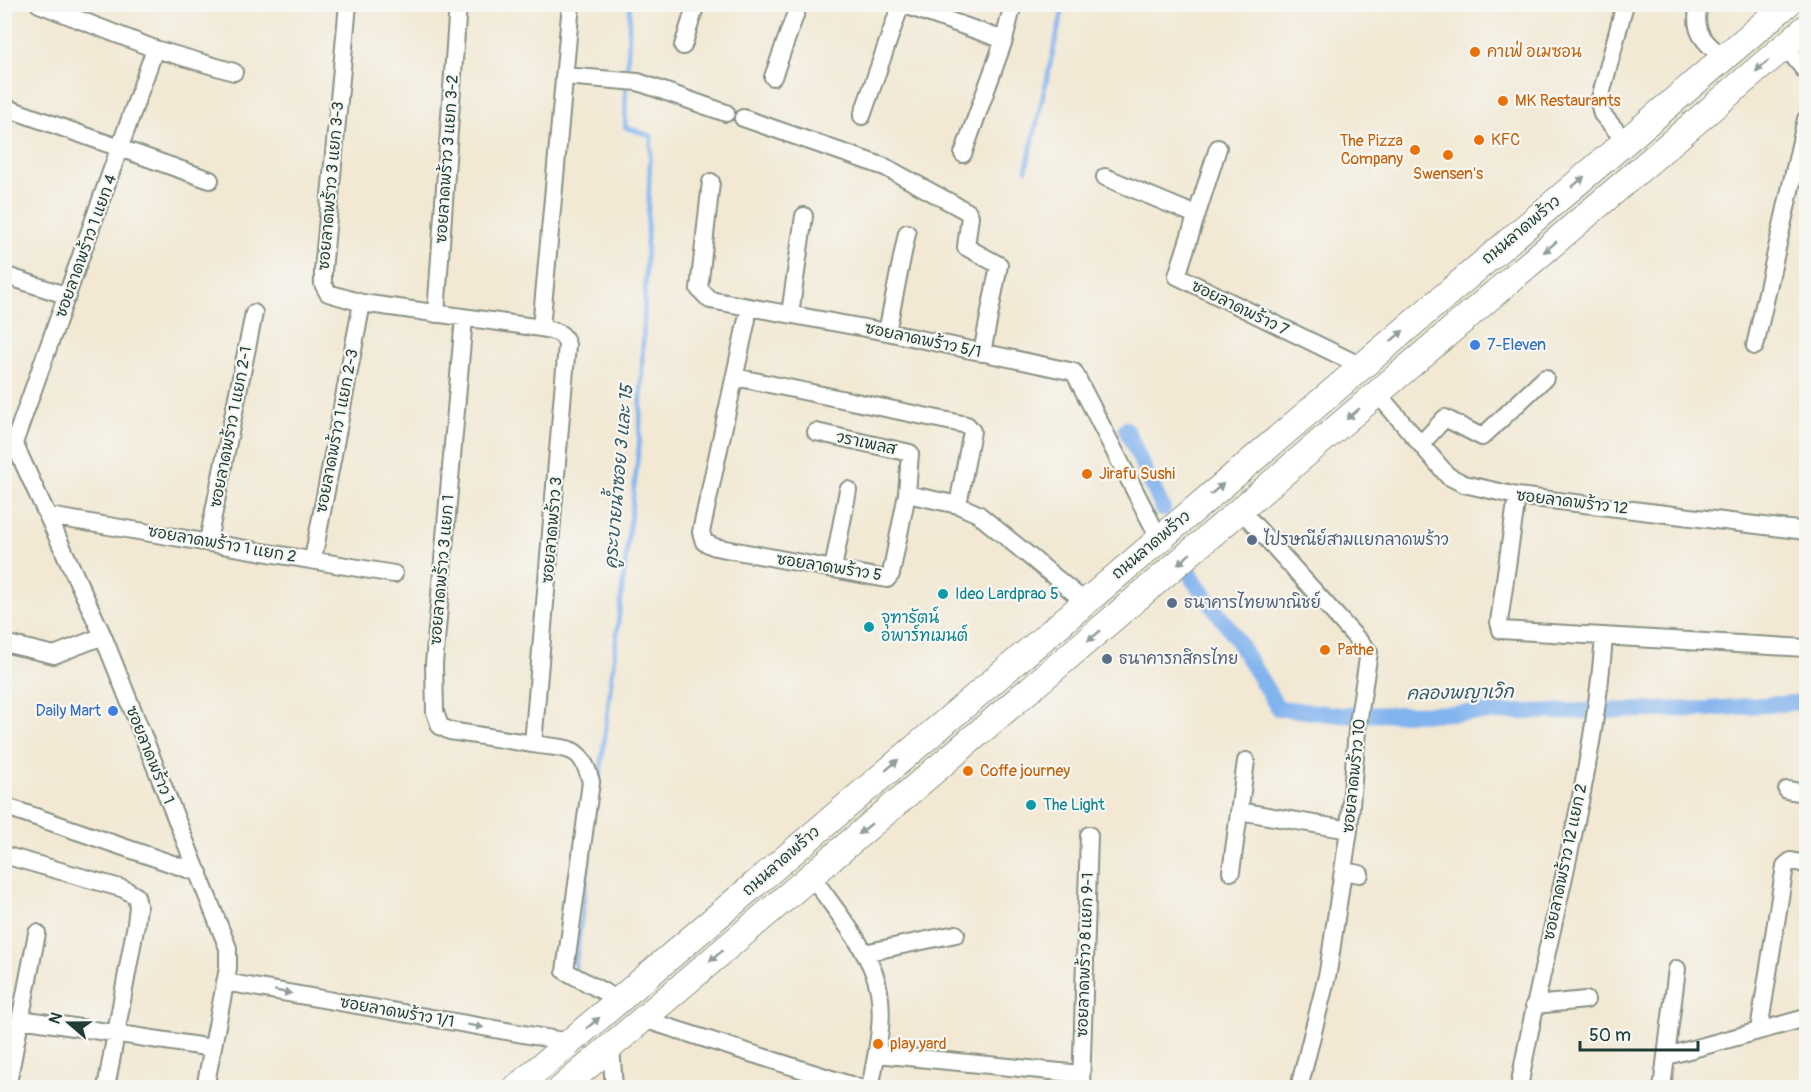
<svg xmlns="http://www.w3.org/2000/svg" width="1811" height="1092" viewBox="0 0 1811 1092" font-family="Pangolin,'Playpen Sans Thai',sans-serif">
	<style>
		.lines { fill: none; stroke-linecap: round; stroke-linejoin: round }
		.stream { stroke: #81b3ee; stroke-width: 4.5 }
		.canal { stroke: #81b3ee; stroke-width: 16 }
		.minor-casing { stroke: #889284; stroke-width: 20 }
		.primary-casing { stroke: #889284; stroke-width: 28 }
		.minor { stroke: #fff; stroke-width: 16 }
		.primary { stroke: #fff; stroke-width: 26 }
		.oneway { fill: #8f9e9a }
		.food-dot { fill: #e8710a; stroke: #f6f6f2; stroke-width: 2 }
		.shop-dot { fill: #3f7fe0; stroke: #f6f6f2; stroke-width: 2 }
		.service-dot { fill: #5c6f8a; stroke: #f6f6f2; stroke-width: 2 }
		.culture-dot { fill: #0f9aa8; stroke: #f6f6f2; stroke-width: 2 }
		.labels { text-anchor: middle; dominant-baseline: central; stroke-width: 4.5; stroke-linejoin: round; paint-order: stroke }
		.food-label { font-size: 16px; fill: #c56008; stroke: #f6f6f2; text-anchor: start }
		.street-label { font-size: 16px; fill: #1f3d34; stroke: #f6f6f2 }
		.shop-label { font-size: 16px; fill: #366cbe; stroke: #f6f6f2; text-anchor: start }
		.service-label { font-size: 16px; fill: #4e5e75; stroke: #f6f6f2; text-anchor: start }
		.culture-label { font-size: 16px; fill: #0d838f; stroke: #f6f6f2; text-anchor: start }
		.water-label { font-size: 18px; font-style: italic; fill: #385a62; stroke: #f6f6f2 }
	</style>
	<rect width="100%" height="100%" fill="#f6f6f2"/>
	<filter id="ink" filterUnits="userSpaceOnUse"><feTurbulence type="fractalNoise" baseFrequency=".0167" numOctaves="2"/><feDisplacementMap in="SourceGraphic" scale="12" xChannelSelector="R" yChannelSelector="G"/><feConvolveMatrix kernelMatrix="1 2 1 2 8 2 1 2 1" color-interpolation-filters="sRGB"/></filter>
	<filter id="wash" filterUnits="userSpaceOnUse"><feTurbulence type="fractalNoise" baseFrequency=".008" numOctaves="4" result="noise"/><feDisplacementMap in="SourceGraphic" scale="24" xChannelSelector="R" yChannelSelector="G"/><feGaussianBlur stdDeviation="1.35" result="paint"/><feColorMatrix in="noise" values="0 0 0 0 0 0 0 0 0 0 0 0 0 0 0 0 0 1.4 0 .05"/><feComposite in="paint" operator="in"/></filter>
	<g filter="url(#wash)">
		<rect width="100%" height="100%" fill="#f2e8d3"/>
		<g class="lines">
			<!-- stream -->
			<path class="stream" d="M627,77L630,4
				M1026,170L1064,4
				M599,784L639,447L651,136L625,127L626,85
				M575,967L590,849"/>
			<!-- canal -->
			<path class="canal" d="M1126,429L1163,509
				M1189,571L1193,580L1232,632L1278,708L1341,715L1708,709L1806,702"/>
		</g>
	</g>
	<g filter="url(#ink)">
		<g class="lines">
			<defs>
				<path id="minor" d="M39,4L155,49L234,72
					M348,4L323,271V284L328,293L362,303L541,328
					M571,4L541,328C554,331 564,331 567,345L533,744C568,750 581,743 591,782L565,971L619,1000
					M902,4L1004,40
					M1625,4L1599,102L1602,114L1626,142
					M1699,4C1692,32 1704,42 1724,58
					M683,46L696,4
					M1785,46L1806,72
					M564,76L638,82L726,113
					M773,77L799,4
					M4,107L210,180
					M862,116L901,4
					M743,118L885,167L968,212L970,216L966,247L999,265L982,353
					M1218,148L1177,276L1361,366
					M963,154L1004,40L1013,4
					M1105,177L1196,215
					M711,182L699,289L710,300L887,332L1074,372L1159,538
					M4,275L68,296
					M436,314L458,4
					M790,314L804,216
					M464,318L434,664L435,712L440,726L450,731L533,744
					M747,319L701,532L704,542L715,547L887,579L891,574L907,494L910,453L816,432
					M887,332L907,233
					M1755,346L1806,119
					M735,377L967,425L972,431L958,505
					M1377,393L1448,476L1464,484L1517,496L1806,531
					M4,439L14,443L103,636L228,948V968L205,1088
					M14,443L155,49
					M1421,444L1445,418L1482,437L1545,378
					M907,494L958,505L978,514L1084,601
					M1517,496L1499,622L1501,630L1806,648
					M1241,510L1369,652L1357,730L1349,830L1328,972L1299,1088
					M49,516L394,574
					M208,541L254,313
					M313,559L362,303
					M833,569L848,490
					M4,643L54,655L103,636
					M1787,790L1806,793
					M4,806L199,873
					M1239,811L1349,830
					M4,855L124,889L136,896L138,906L136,924L106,1088
					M1343,871L1360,874
					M1231,872L1246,761
					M811,875C832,906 860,938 874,973C888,1008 877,1052 870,1088
					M864,953L956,934
					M225,982L569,1042
					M1534,1005L1586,1000
					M21,1019L212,1048
					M643,1019L860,1088
					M1759,1030L1785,866L1791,861L1806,864
					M611,1046L614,1088
					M877,1054L1081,1074
					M1667,1056L1806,1018
					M7,1088L37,933
					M1081,1088L1089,835
					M1519,1088C1545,937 1593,789 1604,636
					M1662,1088L1677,969"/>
				<path id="primary" d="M516,1088L1787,4
					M562,1088L1806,28"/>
			</defs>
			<!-- minor casing -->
			<use href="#minor" class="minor-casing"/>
			<!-- primary casing -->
			<use href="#primary" class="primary-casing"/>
			<!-- minor -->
			<use href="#minor" class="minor"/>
			<!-- primary -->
			<use href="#primary" class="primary"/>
		</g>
		<!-- one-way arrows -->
		<defs><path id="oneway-solid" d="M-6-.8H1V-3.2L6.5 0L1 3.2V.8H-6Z" transform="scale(1.5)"/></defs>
		<g class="oneway">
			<use href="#oneway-solid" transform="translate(1762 66) rotate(139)"/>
			<use href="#oneway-solid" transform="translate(1578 182) rotate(-40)"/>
			<use href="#oneway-solid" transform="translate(1550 247) rotate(140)"/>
			<use href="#oneway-solid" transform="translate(1397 336) rotate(-40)"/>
			<use href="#oneway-solid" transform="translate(1353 414) rotate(140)"/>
			<use href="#oneway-solid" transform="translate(1217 489) rotate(-40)"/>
			<use href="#oneway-solid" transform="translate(1184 559) rotate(139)"/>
			<use href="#oneway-solid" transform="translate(1094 636) rotate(140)"/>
			<use href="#oneway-solid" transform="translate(892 765) rotate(-41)"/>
			<use href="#oneway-solid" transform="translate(865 829) rotate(140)"/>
			<use href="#oneway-solid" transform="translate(716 956) rotate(140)"/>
			<use href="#oneway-solid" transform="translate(283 992) rotate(10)"/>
			<use href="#oneway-solid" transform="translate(593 1023) rotate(-40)"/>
			<use href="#oneway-solid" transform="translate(475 1026) rotate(10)"/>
		</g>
	</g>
	<!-- markers -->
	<g class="food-dot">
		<circle cx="1475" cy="52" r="6"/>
		<circle cx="1503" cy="101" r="6"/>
		<circle cx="1479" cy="140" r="6"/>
		<circle cx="1415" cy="150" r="6"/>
		<circle cx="1448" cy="155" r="6"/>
		<circle cx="1087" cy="474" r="6"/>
		<circle cx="1325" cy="650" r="6"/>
		<circle cx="968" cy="771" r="6"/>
		<circle cx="878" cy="1044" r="6"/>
	</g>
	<g class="shop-dot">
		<circle cx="1475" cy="345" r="6"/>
		<circle cx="113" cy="711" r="6"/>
	</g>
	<g class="service-dot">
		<circle cx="1252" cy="540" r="6"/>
		<circle cx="1172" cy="603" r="6"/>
		<circle cx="1107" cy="659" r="6"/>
	</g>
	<g class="culture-dot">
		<circle cx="943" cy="594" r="6"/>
		<circle cx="869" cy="627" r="6"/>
		<circle cx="1031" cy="805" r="6"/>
	</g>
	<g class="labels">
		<!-- food labels -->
		<g class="food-label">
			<text x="1487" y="52">คาเฟ่ อเมซอน</text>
			<text x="1515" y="101">MK Restaurants</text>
			<text x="1491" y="140">KFC</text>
			<text x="1403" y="141" text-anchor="end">The Pizza<tspan x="1403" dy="18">Company</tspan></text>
			<text x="1448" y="174" text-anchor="middle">Swensen's</text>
			<text x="1099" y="474">Jirafu Sushi</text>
			<text x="1337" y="650">Pathe</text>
			<text x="980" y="771">Coffe journey</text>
			<text x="890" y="1044">play yard</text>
		</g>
		<!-- street labels -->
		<g class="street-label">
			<text transform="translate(447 159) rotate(-86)">ซอยลาดพร้าว 3 แยก 3-2</text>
			<text transform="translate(331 186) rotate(-85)">ซอยลาดพร้าว 3 แยก 3-3</text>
			<text transform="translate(1521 230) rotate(-40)">ถนนลาดพร้าว</text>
			<text transform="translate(86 246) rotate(-70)">ซอยลาดพร้าว 1 แยก 4</text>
			<text transform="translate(1240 308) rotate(26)">ซอยลาดพร้าว 7</text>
			<text transform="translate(923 340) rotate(12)">ซอยลาดพร้าว 5/1</text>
			<text transform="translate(231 427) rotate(-79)">ซอยลาดพร้าว 1 แยก 2-1</text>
			<text transform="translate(337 431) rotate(-79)">ซอยลาดพร้าว 1 แยก 2-3</text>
			<text transform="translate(866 443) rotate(12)">วราเพลส</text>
			<text transform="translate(1572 502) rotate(7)">ซอยลาดพร้าว 12</text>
			<text transform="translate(552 530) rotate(-85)">ซอยลาดพร้าว 3</text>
			<text transform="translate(222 544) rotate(10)">ซอยลาดพร้าว 1 แยก 2</text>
			<text transform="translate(1151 545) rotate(-40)">ถนนลาดพร้าว</text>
			<text transform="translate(829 567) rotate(9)">ซอยลาดพร้าว 5</text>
			<text transform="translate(442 570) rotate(-85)">ซอยลาดพร้าว 3 แยก 1</text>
			<text transform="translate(150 755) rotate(68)">ซอยลาดพร้าว 1</text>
			<text transform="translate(1354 776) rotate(-84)">ซอยลาดพร้าว 10</text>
			<text transform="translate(781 861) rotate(-41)">ถนนลาดพร้าว</text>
			<text transform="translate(1565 862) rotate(-78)">ซอยลาดพร้าว 12 แยก 2</text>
			<text transform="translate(1085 955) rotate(-88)">ซอยลาดพร้าว 8 แยก 9-1</text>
			<text transform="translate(397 1012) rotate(10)">ซอยลาดพร้าว 1/1</text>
		</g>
		<!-- shop labels -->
		<g class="shop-label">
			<text x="1487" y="345">7-Eleven</text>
			<text x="101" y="711" text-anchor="end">Daily Mart</text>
		</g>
		<!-- service labels -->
		<g class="service-label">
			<text x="1264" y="540">ไปรษณีย์สามแยกลาดพร้าว</text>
			<text x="1184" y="603">ธนาคารไทยพาณิชย์</text>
			<text x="1119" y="659">ธนาคารกสิกรไทย</text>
		</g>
		<!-- culture labels -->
		<g class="culture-label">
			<text x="955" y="594">Ideo Lardprao 5</text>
			<text x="881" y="618">จุฑารัตน์<tspan x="881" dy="18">อพาร์ทเมนต์</tspan></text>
			<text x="1043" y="805">The Light</text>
		</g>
		<!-- water labels -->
		<g class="water-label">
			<text transform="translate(619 477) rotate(-85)">คูระบายน้ำซอย 3 และ 15</text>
			<text transform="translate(1460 693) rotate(-1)">คลองพญาเวิก</text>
		</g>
	</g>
	<!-- margin -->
	<rect width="1811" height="1092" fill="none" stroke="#f6f6f2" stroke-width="24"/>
	<!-- north arrow -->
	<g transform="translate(69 1023) rotate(290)" stroke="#f6f6f2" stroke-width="4.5" paint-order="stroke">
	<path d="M0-4.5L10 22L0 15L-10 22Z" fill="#1f3d34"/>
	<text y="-9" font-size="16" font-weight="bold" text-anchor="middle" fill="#1f3d34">N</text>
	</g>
	<!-- scale -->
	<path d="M1580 1041v9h118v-9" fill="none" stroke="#1f3d34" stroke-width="3"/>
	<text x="1589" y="1041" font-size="18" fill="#1f3d34" stroke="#f6f6f2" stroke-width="4.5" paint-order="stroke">50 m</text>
</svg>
